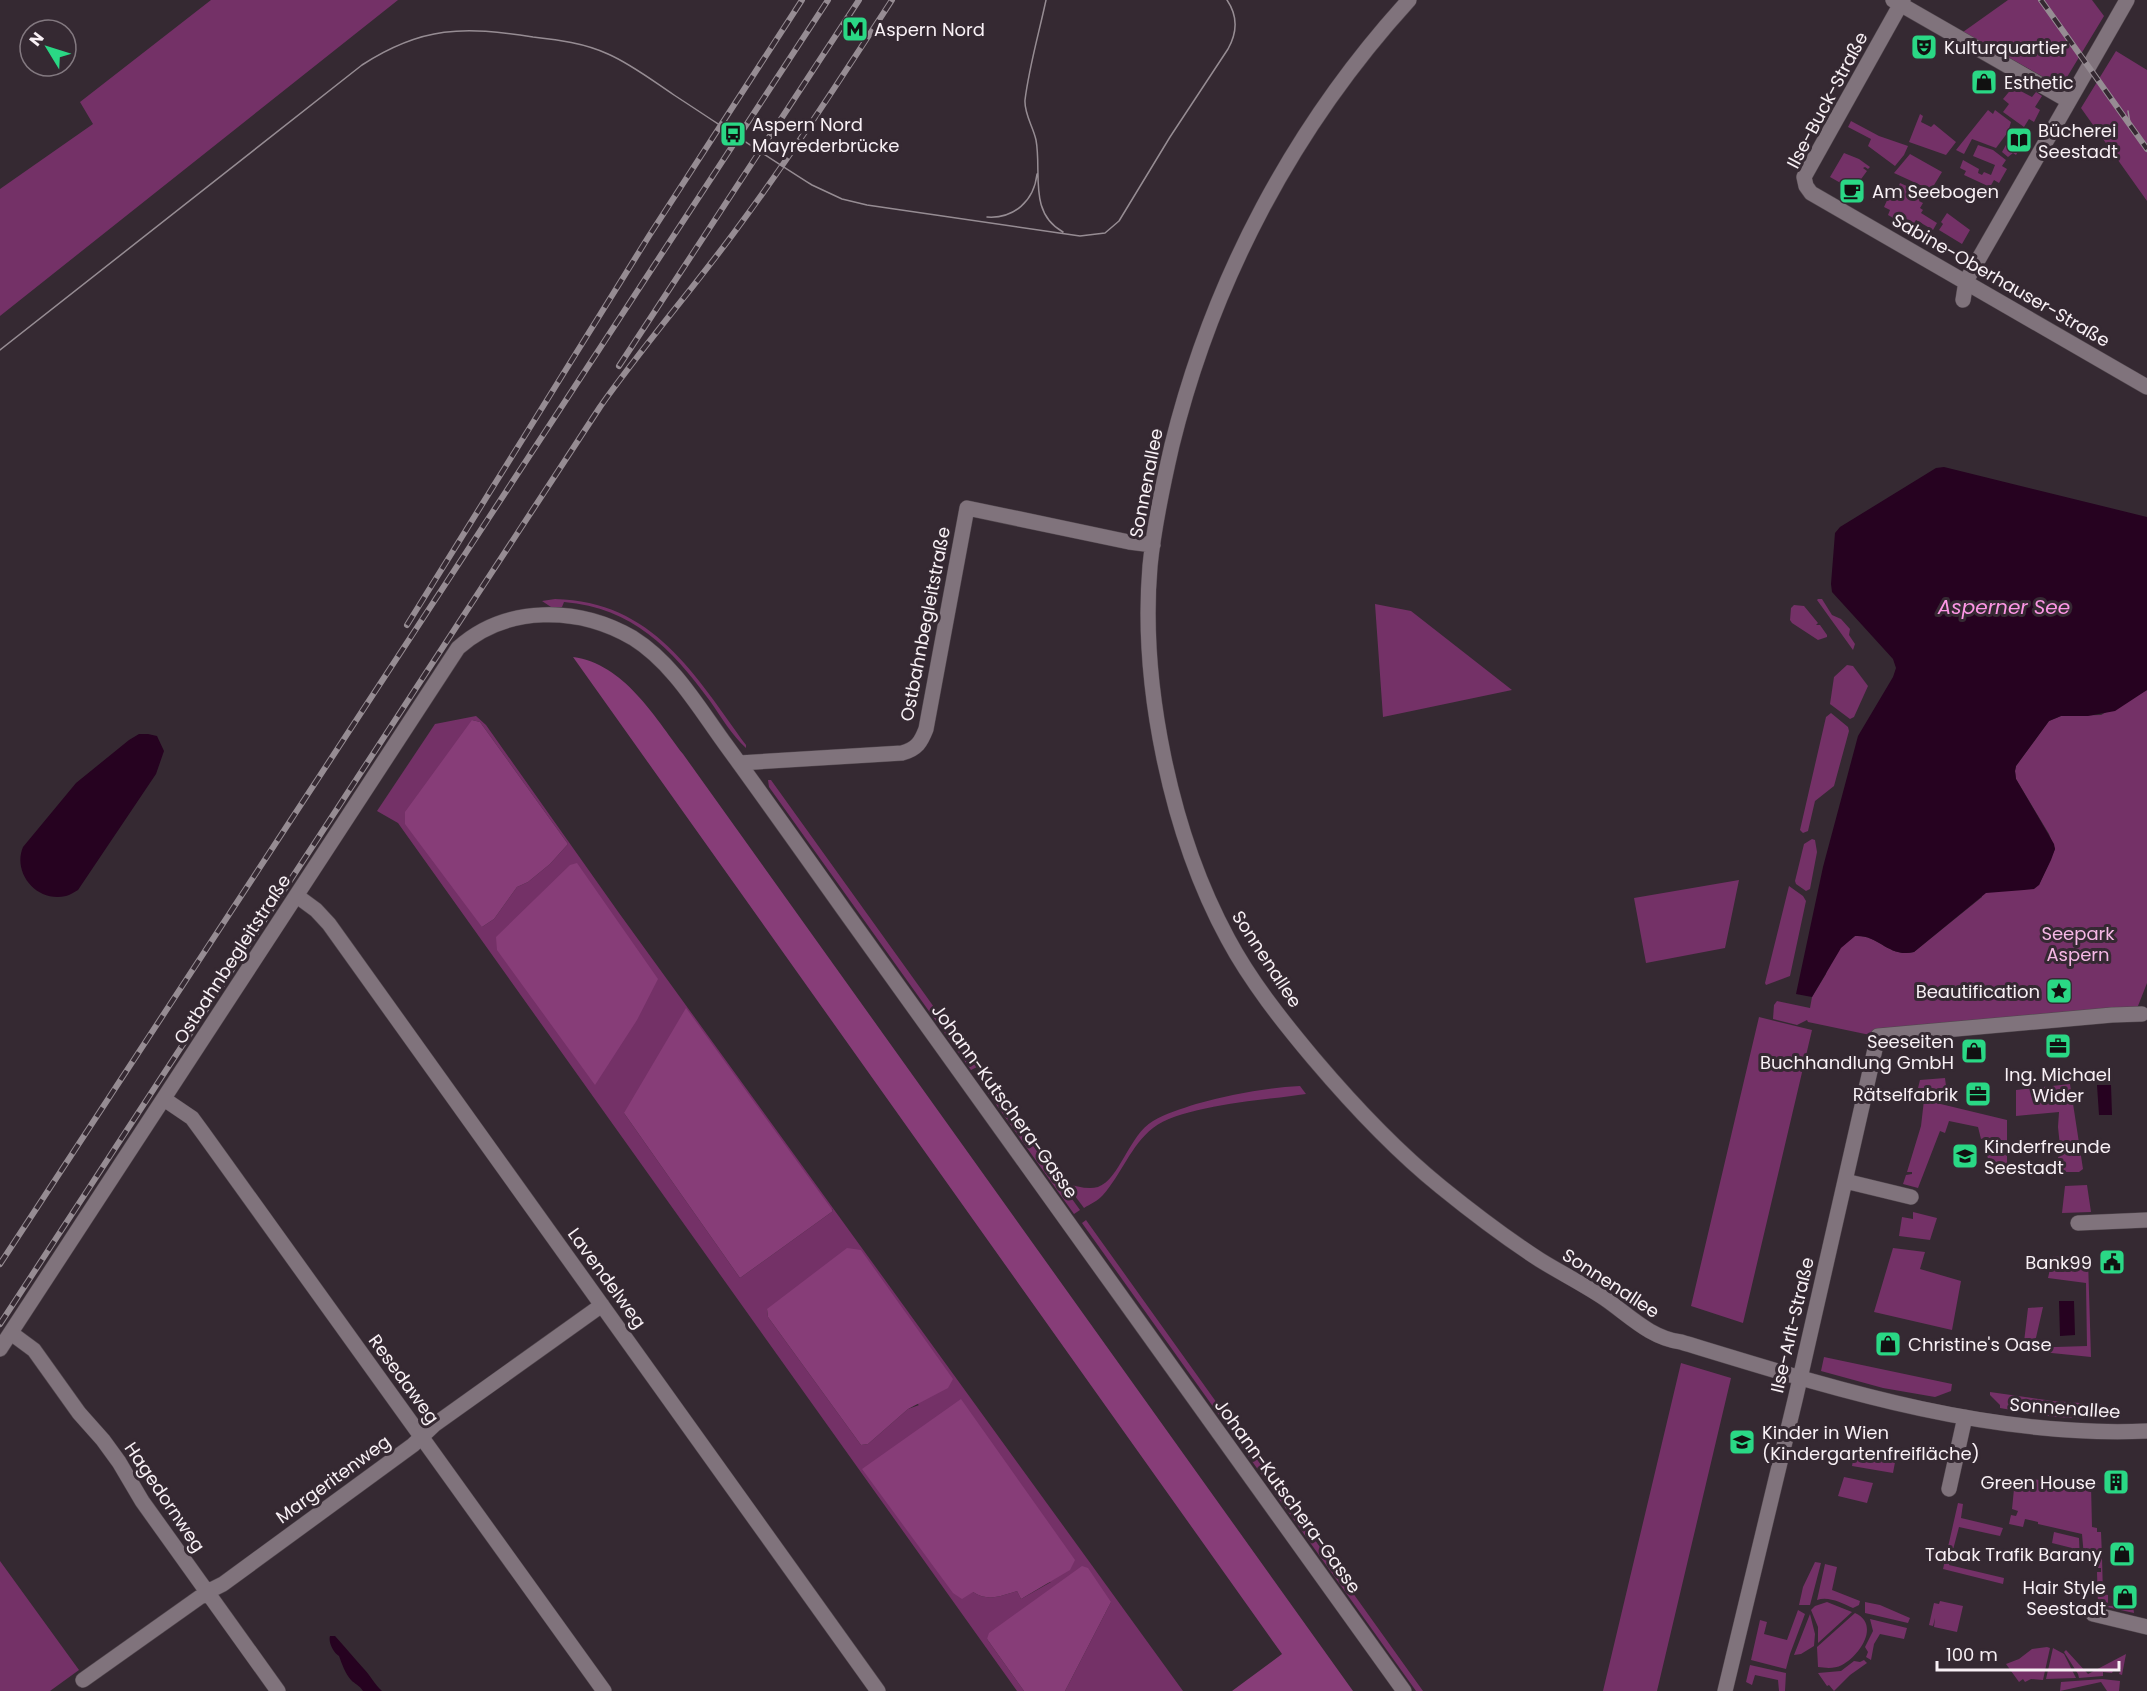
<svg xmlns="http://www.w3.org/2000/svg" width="2147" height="1691" viewBox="0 0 2147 1691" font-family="Poppins,sans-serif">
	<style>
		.green { fill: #743167; fill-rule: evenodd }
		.forest { fill: #873d78 }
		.water { fill: #260220 }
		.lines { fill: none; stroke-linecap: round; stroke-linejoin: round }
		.minor-casing { stroke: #51474e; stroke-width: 16 }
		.minor { stroke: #80737c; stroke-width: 15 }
		.tram { stroke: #968c93; stroke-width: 1.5 }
		.rail-casing { stroke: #968c93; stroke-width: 6 }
		.rail { stroke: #352932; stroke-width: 4; stroke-dasharray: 11; stroke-linecap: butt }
		.labels { text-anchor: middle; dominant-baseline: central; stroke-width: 6; stroke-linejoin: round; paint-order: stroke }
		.poi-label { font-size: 18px; fill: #f8f0f5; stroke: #352932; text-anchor: start }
		.street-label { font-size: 18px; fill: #f8f0f5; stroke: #352932 }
		.park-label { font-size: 18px; fill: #f5b7e5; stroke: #352932 }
		.water-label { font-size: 20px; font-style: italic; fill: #fd96e5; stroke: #352932 }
	</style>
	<rect width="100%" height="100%" fill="#352932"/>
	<!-- green -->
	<path class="green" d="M211,0H398L0,316V189L93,124L80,102Z
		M2008,0H2092L2104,16L2061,87L1963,32Z
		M2116,51L2147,70V201L2081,108Z
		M2013,87L2032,97L2036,92L2042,96L2035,107L2040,110L2034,122L2029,119L2024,127L2003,112L2009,104L2003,99Z
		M1988,110L1993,114L1995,110L2011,122L2008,132L1996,148L1972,139L1964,154L1956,150Z
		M1920,114L1923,116L1921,122L1931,127L1934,124L1956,142L1946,155L1909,142Z
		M1851,121L1879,136L1908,146L1904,155L1895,166L1868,146L1871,139L1848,127Z
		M2016,127L2025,131L2022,137L2025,139L2016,155L2013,153L2008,157L2002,152Z
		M1978,145L1993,150L2006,160L2002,166L2007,169L1999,183L1994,180L1990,187L1964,175L1966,171L1960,168L1963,160L1979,169L1978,173L1982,175L1984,172L1991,175L1995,165L1973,156Z
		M1844,153L1859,159L1870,167L1868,169L1865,167L1863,168L1867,171L1856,186L1854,185L1853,190L1830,177Z
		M1910,154L1942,172L1931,190L1894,173Z
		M1900,183L1922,193L1919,201L1923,203L1920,208L1923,210L1921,213L1937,223L1933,230L1916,220L1911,228L1906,225L1908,220L1898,215L1895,219L1888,215L1890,210L1884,207L1889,196L1894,198Z
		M1947,213L1970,230L1962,244L1939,230L1943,224L1941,222Z
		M555,599C653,601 695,675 746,745V748C732,735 721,717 710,701C671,648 633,608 564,602L562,607H551L542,601Z
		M1818,599H1822L1832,615L1841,619L1850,629L1849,635L1855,644L1853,650L1817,600Z
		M1375,604L1411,611L1512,690L1383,717Z
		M1794,605L1804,606L1818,623L1816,625H1820L1827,635V637L1818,640L1792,623L1790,620L1791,608Z
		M1847,665L1853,666L1868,686L1854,717L1850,719L1830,704L1834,677Z
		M2147,690V983L2138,1006L2135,1008L1882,1028L1870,1035L1808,1022L1807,1020L1797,1025L1773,1019L1774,1005L1777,1001L1810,1008L1812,997L1826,974L1830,954L1841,947L1855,936C1879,934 1888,958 1914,952L1982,897L1979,887L2039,885L2055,849L2049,834L2016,779L2015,771L2016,766L2049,721L2061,716L2101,715Z
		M1831,713L1848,727L1849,731L1834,786L1815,801L1808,831L1803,833L1800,830L1826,717Z
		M476,716L486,725L619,913L1183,1691H1065L1111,1602L987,1639L1024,1691H1017L398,823L377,811L435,724ZM472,720L480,722L568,844L550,864L528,882L517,887L494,919L482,927ZM624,1113L833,1210V1211L740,1278ZM767,1309L919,1405L908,1409L868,1444L861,1445L768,1317ZM1051,1582L1021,1599L1017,1591C1001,1596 988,1602 973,1592Z
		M768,780H771L977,1067L971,1070L769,787Z
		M1812,839L1815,840L1817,852L1810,889L1806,891L1796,884L1795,881L1804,844Z
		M1739,880L1725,948L1646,963L1634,898Z
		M1789,886L1803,896L1806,901L1790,976L1766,985L1765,983Z
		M1759,1017L1812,1030L1743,1323L1691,1306Z
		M1945,1078L1946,1086L1953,1085L1954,1097L1918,1088L1920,1080Z
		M2070,1084L2083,1169L2079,1172H2062L2058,1157L2061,1156L2058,1127L2059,1112L2016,1116V1090Z
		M1300,1086L1306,1094C1267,1100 1183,1105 1153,1128C1131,1145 1121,1175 1103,1195C1098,1201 1090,1204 1084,1208L1066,1184C1076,1186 1088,1190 1098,1187C1120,1179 1129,1135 1153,1121C1166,1113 1181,1109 1196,1104C1231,1094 1264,1088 1300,1086Z
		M993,1090L1080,1210L1074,1214L988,1093Z
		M1924,1100L2007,1120V1175H1991L1984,1138L1981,1139L1978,1127L1949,1121L1945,1133L1940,1131L1918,1188L1903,1184L1906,1175L1912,1174V1172H1907L1921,1126Z
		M2087,1185L2091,1212L2062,1213L2065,1186Z
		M1913,1212L1937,1218L1930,1240L1899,1236L1902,1217L1913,1219Z
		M1086,1220L1423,1691H1416L1082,1223Z
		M1893,1248L1925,1252L1920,1269L1961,1281L1952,1330L1874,1312Z
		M2053,1256L2088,1260L2091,1357L2023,1350V1348L2087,1346L2086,1283L2048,1278Z
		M2043,1307L2035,1342H2024L2028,1308Z
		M1824,1357L1952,1384L1951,1391L1935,1397L1883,1388L1821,1371Z
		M1681,1363L1731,1378L1657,1691H1603Z
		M1990,1392L2053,1401L2107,1405V1409C2095,1408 2087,1418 2076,1418C2051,1418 2025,1412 2000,1408V1405L1990,1395Z
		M1855,1449L1878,1450L1896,1457L1893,1473L1852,1466Z
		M1844,1477L1873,1483L1867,1503L1838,1496Z
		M2019,1478L2091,1485L2092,1527L2097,1528V1532H2101L2102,1556L2084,1557L2082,1534L2038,1524V1522L2025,1519L2023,1527L2009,1524L2011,1515L2016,1516L2018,1511L2012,1509L2014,1489L2018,1490Z
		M1958,1503L1963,1504L1961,1518L2003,1528L2000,1536L1959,1527L1949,1565L2004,1578L2003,1584L1943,1569Z
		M2054,1532L2079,1538L2080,1562L2070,1560L2072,1548L2052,1543Z
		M2102,1558L2103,1594L2108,1595V1606L2133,1605L2134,1613L2098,1605L2097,1572H2101V1568H2097L2096,1562L2084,1563V1559Z
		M0,1561L79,1670L50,1691H0Z
		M1815,1562L1821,1563L1810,1605H1799L1803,1587Z
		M1825,1564L1837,1567L1832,1590L1860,1601L1859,1605L1853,1608C1841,1603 1829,1596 1817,1600Z
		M1940,1601L1963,1606L1957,1632L1934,1627L1935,1618L1933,1626L1929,1625L1934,1603L1939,1604Z
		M1827,1602L1852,1612L1818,1643V1627L1811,1610L1815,1606Z
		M1865,1602L1880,1605L1910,1618L1908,1623L1865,1613Z
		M1798,1610L1805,1614L1790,1654L1786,1669L1751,1660L1760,1620L1767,1622L1764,1634L1787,1640Z
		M1855,1613C1881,1625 1859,1656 1842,1665C1834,1669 1826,1668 1818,1667L1817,1647Z
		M1810,1614L1815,1634L1814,1646L1801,1654L1794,1655Z
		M1870,1619L1907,1628L1904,1639L1880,1634L1874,1644L1871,1660L1866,1657L1868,1652L1865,1647L1873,1631Z
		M2047,1647L2050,1648L2043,1680L2031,1679L2025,1682L2023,1679L2019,1682L2006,1664L2019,1659L2032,1649Z
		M2053,1648L2064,1654L2076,1678L2046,1679Z
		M2066,1650L2088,1674L2126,1654L2122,1675L2119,1674L2121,1669H2114L2112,1673L2103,1672V1676L2079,1678L2078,1674L2064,1652Z
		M1864,1660L1867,1663L1850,1675L1834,1691L1829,1685L1827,1686L1818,1673L1841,1671L1854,1661L1860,1662Z
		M1750,1665L1786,1673L1785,1691H1779L1778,1680L1755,1675L1752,1685L1746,1682Z
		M2102,1679L2120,1681L2119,1691H2107L2101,1682L2060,1691L2061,1682Z"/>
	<!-- forest -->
	<path class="forest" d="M573,657C624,664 654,716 683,754L1353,1691H1232L1282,1654Z
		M472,720L480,722L568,844L550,864L528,882L517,887L494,919L482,927L405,824V812Z
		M577,863L658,979L637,1020L595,1085L497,950L496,937L570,865Z
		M686,1008L833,1211L740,1278L624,1113Z
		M847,1248L861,1250L953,1379L948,1388L908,1409L868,1444L861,1445L768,1317L767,1309Z
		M961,1399L1075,1560L1070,1570L1021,1599L1017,1591C1001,1596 988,1602 973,1592L962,1599L953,1593L862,1469Z
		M1082,1566L1088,1568L1111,1602L1065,1691H1024L987,1639L989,1633Z"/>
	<!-- water -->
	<path class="water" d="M1944,467L2147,517V690L2115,711L2088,716H2061L2049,721L2016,766L2015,771L2016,779L2054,844L2055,849L2051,860L2039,885L2034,889L2024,890L1986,893L1914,952C1888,958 1879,934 1855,936L1841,948L1812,997L1796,994L1823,867L1858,736L1893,677L1896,668L1893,659L1832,592L1831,584L1835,533L1840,527L1936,468Z
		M139,734H148L157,736L164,751L156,774L78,890C74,892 70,895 66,896C37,903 12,873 23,847L76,783L129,740Z
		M2097,1085H2111L2112,1115H2099Z
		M2059,1301H2074L2075,1335L2060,1336Z
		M330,1636H335C345,1647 354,1658 364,1669C371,1676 374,1684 382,1691H363C359,1685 355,1684 351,1680C345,1673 342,1664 339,1656C334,1653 328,1643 330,1636Z"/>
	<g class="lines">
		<defs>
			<path id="minor" d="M1409,0C1294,126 1213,279 1172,445C1163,484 1154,525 1150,566C1140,685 1171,834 1228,939C1251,982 1283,1022 1314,1059C1353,1105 1394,1149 1441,1187C1473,1213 1506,1238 1540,1260C1561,1273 1583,1284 1604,1298C1629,1315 1650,1338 1681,1342C1832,1388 1987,1438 2147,1431
				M1893,0L2069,101
				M1903,0L1804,177L1806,186L1811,193L2147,387
				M1963,300L1966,281L2127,0
				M739,763L902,753C917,749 921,742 926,729L967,508L1129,542L1153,545
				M297,896L316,910L329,924L878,1691
				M164,1099L192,1118L203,1133L604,1691
				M1845,1181L1911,1197
				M2078,1223L2147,1220
				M11,1333L34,1350L79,1413L103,1440L119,1462L142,1501L278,1691
				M0,1349L458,648C506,605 578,606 633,638C673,663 699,708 726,745C766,800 805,855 844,910C1031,1170 1217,1431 1404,1691
				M1949,1489L1965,1417
				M2093,1614L2147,1627
				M83,1680L207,1592L223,1584L413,1445L434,1425L602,1305
				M1725,1691L1796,1396L1878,1036L2112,1015L2142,1014"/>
		</defs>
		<!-- minor casing -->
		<use href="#minor" class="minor-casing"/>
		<!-- minor -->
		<use href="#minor" class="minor"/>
		<!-- tram -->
		<path class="tram" d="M1046,0C1039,33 1029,67 1025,100C1024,114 1033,126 1036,140C1042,172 1028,213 1063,232
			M2128,111L2130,123
			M987,217C1014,219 1034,201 1037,174
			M0,350L362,65C422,26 464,26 533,37C559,40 584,43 608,54C631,64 653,81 674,95C720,125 766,156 812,185L842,199L867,205L1080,236L1105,233L1119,221L1170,137L1228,49C1237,33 1238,16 1227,0"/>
		<defs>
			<path id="rail" d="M2041,0L2147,149
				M619,366L859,0
				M407,625L649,236L802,0
				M0,1264L828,0
				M0,1324L600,407C643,346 692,290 736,230C791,156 841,78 892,0"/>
		</defs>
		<!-- rail casing -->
		<use href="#rail" class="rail-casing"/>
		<!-- rail -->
		<use href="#rail" class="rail"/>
	</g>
	<!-- icons -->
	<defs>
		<symbol id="metro-square" viewBox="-11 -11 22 22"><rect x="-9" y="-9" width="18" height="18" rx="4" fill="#2ad885" stroke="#352932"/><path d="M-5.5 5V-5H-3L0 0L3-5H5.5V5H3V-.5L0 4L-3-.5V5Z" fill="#111"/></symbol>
		<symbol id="theatre-square" viewBox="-11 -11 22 22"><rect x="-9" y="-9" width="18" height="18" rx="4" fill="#2ad885" stroke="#352932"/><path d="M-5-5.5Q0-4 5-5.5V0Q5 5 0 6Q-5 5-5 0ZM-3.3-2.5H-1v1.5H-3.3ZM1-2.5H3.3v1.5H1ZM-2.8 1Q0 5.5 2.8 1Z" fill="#111"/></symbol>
		<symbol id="shop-square" viewBox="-11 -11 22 22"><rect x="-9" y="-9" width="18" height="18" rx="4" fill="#2ad885" stroke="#352932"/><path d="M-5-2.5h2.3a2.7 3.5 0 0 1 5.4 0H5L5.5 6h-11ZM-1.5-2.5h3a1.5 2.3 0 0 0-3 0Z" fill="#111"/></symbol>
		<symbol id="bus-square" viewBox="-11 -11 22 22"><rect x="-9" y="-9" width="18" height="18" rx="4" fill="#2ad885" stroke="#352932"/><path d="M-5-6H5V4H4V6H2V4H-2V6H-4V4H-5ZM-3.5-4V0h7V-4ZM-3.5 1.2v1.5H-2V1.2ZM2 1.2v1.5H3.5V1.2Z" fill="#111"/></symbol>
		<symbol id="library-square" viewBox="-11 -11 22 22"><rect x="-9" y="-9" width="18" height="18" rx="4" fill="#2ad885" stroke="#352932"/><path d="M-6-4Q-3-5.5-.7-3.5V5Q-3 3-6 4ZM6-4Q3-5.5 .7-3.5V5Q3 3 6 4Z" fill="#111"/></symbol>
		<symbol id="cafe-square" viewBox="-11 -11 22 22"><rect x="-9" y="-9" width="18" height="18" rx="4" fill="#2ad885" stroke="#352932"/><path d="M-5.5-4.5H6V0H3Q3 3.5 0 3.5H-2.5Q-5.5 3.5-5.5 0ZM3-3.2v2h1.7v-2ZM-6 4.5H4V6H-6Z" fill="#111"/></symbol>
		<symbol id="sight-square" viewBox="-11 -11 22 22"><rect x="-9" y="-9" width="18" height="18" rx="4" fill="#2ad885" stroke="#352932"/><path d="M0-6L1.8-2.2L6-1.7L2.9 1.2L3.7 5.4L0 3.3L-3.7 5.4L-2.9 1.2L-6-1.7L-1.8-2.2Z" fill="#111"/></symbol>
		<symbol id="office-square" viewBox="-11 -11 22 22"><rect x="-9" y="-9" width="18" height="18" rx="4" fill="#2ad885" stroke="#352932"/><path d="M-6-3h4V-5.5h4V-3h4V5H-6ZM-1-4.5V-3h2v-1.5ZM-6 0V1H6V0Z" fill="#111"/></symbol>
		<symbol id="school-square" viewBox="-11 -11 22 22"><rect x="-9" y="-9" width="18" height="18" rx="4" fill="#2ad885" stroke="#352932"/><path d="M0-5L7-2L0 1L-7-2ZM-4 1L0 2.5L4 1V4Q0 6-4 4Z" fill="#111"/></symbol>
		<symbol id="civic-square" viewBox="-11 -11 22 22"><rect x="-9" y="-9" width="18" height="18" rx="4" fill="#2ad885" stroke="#352932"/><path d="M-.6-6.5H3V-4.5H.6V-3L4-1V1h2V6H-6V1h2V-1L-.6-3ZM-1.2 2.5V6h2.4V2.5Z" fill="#111"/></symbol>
		<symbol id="building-square" viewBox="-11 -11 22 22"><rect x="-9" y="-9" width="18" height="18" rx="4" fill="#2ad885" stroke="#352932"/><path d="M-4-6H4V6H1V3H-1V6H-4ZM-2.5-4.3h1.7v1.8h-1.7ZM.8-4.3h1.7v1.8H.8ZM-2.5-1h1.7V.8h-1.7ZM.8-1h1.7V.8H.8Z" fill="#111"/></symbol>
	</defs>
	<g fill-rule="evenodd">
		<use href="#metro-square" x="840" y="14" width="30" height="30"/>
		<use href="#theatre-square" x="1909" y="32" width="30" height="30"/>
		<use href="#shop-square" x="1969" y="67" width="30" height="30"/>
		<use href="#bus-square" x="718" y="119" width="30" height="30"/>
		<use href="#library-square" x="2004" y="125" width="30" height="30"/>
		<use href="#cafe-square" x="1837" y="176" width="30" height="30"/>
		<use href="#sight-square" x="2044" y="976" width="30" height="30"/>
		<use href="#office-square" x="2043" y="1031" width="30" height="30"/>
		<use href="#shop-square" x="1959" y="1036" width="30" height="30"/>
		<use href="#office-square" x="1963" y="1079" width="30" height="30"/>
		<use href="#school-square" x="1950" y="1141" width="30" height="30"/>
		<use href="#civic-square" x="2097" y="1247" width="30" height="30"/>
		<use href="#shop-square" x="1873" y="1329" width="30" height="30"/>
		<use href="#school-square" x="1727" y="1427" width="30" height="30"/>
		<use href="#building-square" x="2101" y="1467" width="30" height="30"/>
		<use href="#shop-square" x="2107" y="1539" width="30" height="30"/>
		<use href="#shop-square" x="2110" y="1582" width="30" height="30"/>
	</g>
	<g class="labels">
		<!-- poi labels -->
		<g class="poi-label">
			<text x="874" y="29">Aspern Nord</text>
			<text x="1944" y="47">Kulturquartier</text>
			<text x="2004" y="82">Esthetic</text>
			<text x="752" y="124">Aspern Nord<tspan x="752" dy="21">Mayrederbrücke</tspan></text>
			<text x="2038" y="130">Bücherei<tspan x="2038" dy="21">Seestadt</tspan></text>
			<text x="1872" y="191">Am Seebogen</text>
			<text x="2040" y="991" text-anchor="end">Beautification</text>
			<text x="1954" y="1041" text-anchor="end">Seeseiten<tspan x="1954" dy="21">Buchhandlung GmbH</tspan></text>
			<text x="2058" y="1074" text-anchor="middle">Ing. Michael<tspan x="2058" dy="21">Wider</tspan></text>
			<text x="1958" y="1094" text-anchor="end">Rätselfabrik</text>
			<text x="1984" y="1146">Kinderfreunde<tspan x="1984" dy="21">Seestadt</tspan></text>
			<text x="2092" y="1262" text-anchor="end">Bank99</text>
			<text x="1908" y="1344">Christine's Oase</text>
			<text x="1762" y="1432">Kinder in Wien<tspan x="1762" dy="21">(Kindergartenfreifläche)</tspan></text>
			<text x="2096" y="1482" text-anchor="end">Green House</text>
			<text x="2102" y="1554" text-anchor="end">Tabak Trafik Barany</text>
			<text x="2106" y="1587" text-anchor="end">Hair Style<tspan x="2106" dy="21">Seestadt</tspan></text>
		</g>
		<!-- street labels -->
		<g class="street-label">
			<text transform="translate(1827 100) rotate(-62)">Ilse-Buck-Straße</text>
			<text transform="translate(2001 280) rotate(30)">Sabine-Oberhauser-Straße</text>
			<text transform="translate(1146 483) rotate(-79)">Sonnenallee</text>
			<text transform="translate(925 624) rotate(-79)">Ostbahnbegleitstraße</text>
			<text transform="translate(232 959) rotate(-57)">Ostbahnbegleitstraße</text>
			<text transform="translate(1267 959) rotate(57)">Sonnenallee</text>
			<text transform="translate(1005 1101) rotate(54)">Johann-Kutschera-Gasse</text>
			<text transform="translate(607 1278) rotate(54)">Lavendelweg</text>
			<text transform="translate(1611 1283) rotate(33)">Sonnenallee</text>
			<text transform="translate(1792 1325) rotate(-77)">Ilse-Arlt-Straße</text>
			<text transform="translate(404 1379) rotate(54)">Resedaweg</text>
			<text transform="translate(2065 1408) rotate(4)">Sonnenallee</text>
			<text transform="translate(333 1479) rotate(-36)">Margeritenweg</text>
			<text transform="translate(1288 1496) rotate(54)">Johann-Kutschera-Gasse</text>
			<text transform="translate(165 1497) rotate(56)">Hagedornweg</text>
		</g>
		<!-- park labels -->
		<g class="park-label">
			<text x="2078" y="933">Seepark<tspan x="2078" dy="21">Aspern</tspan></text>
		</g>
		<!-- water labels -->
		<g class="water-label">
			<text x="2004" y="607">Asperner See</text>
		</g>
	</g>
	<!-- north arrow -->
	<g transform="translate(48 48) rotate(308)"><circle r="28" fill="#352932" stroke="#837980" stroke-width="1.5"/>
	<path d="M0-4.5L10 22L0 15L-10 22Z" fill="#2ad885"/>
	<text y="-9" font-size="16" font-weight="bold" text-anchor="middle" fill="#f8f0f5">N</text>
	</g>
	<!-- scale -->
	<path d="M1937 1661v9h182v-9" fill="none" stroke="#f8f0f5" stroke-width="3"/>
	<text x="1946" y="1661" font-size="18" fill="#f8f0f5" stroke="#352932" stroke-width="4.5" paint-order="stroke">100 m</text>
</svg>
